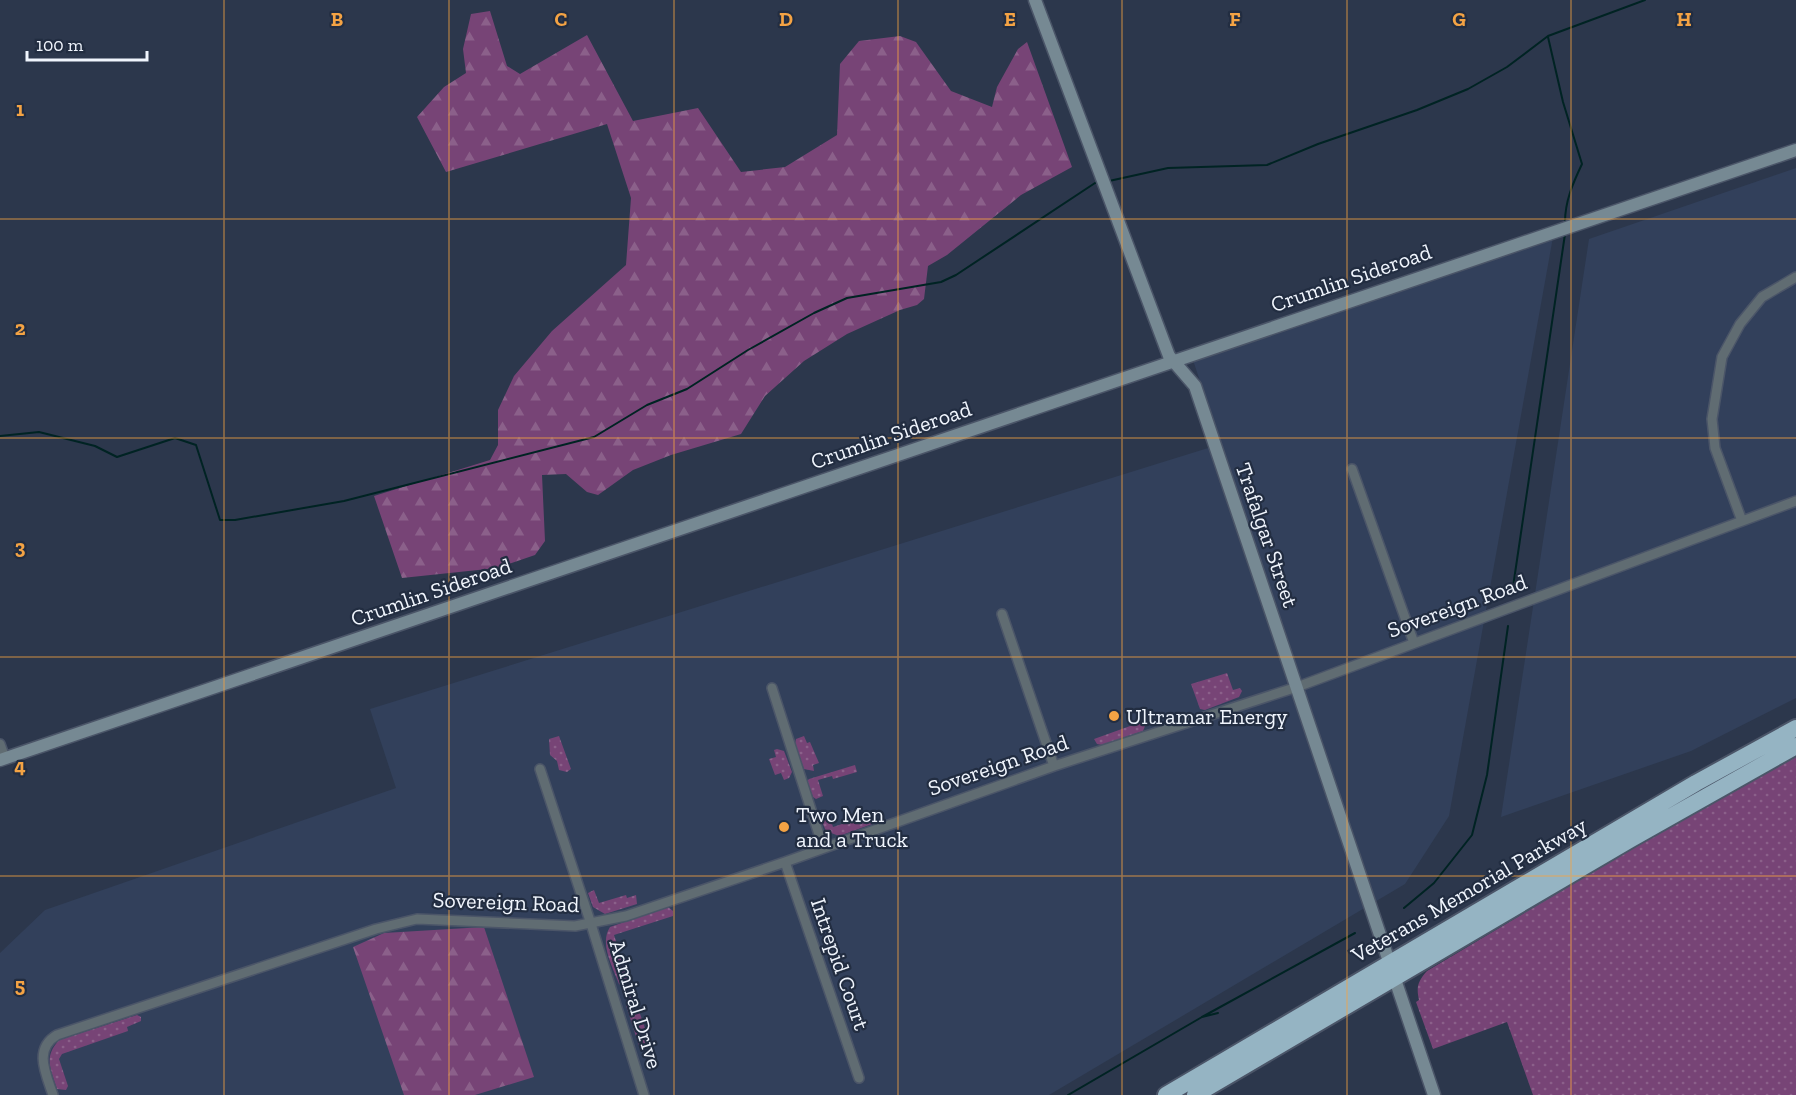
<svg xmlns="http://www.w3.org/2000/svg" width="1796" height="1095" viewBox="0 0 1796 1095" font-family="'Zilla Slab',serif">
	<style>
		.built { fill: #32405b }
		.grass { fill: url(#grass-dots) }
		.forest { fill: url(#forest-firs) }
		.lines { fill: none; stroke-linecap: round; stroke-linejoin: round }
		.stream { stroke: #002323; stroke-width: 2 }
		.street-casing { stroke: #4b5568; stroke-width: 12 }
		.secondary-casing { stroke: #4b5568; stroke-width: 15 }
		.highway-casing { stroke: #4b5568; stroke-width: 20 }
		.street { stroke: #606c72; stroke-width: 9 }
		.secondary { stroke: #768993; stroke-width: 12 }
		.highway { stroke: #95b4c3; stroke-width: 16 }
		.grid { fill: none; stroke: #f4a344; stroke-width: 1.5; stroke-opacity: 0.55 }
		.poi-dot { fill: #f4a344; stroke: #222d41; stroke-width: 2 }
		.labels { text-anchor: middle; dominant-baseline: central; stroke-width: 4.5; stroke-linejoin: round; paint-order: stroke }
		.street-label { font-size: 22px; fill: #f0f5fd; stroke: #222d41 }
		.poi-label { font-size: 22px; fill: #f0f5fd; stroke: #222d41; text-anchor: start }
		.grid-label { font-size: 20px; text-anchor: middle; font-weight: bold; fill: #f4a344; stroke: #222d41; stroke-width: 4.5; stroke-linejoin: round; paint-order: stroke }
	</style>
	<defs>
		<pattern id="grass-dots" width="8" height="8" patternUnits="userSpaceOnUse" patternTransform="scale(1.5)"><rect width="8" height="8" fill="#774476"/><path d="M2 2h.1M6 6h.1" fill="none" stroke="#8b608a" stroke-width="1.8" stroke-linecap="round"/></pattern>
		<pattern id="forest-firs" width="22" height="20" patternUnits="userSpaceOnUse" patternTransform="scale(1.5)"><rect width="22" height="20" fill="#774476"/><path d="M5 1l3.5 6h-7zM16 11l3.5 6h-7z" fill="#8b608a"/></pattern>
	</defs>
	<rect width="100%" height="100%" fill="#2c374c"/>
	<!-- built -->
	<path class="built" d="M1796,168V698L1691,751L1501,817L1589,239Z
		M1553,237L1449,816L1405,884L1049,1095H0V953L45,910L396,788L370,709L1221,444L1193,360Z"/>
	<!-- grass -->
	<path class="grass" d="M1227,673L1233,690L1240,688L1242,691L1239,697L1205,710L1200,709L1191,684Z
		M1144,721L1145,726L1143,731L1102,745L1097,744L1094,739Z
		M559,736L571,769L567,772L559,770L557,761L550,755L549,739Z
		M804,736L807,743L810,742L819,763L813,765L814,771L804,769L795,744L796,739Z
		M777,749L784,751L792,772L789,778L784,780L781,773L775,775L769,759L776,757L774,750Z
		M1796,756V1095H1533L1507,1022L1433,1049L1416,1002L1419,1000C1416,987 1418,981 1427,971L1690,814Z
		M855,765L857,772L833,779L832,776L818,780L823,796L816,799L813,797L807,781L809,779Z
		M822,811H828L833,827L848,822L846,817L862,812L864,817L873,814L875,823L839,836L826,831L819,815Z
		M594,890L599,903L626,895L627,898L636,895L637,904L605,914L593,907L588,893Z
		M668,907L673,911V916L614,935L629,981L624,987L619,984C613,967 599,944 610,927Z
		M630,997L635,999L650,1043L648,1046H639L626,1005V1001Z
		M137,1015L141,1017V1021L127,1027L128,1031L62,1054L59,1059L68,1086L66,1090L57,1089C51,1069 43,1058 59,1040Z"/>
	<!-- forest -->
	<path class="forest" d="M490,11L507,66L520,74L587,35L633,121L698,108L741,172L785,167L837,135L840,64L859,41L900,36L916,42L951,91L992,107L997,87L1018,49L1027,42L1072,167L1021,195L947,255L928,266L924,299L917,305L900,310L847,334L804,361L765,396L741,434L671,455L633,470L598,495L587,492L566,474L542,475L545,541L535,555L497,568L402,578L374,496L490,460L498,445V410L514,376L552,331L626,265L631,198L607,124L446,172L417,117L444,87L466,73L463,49L471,14Z
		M484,927L534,1077L475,1095H404L353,947L384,933Z"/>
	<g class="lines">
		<!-- stream -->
		<path class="stream" d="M1548,37L1563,102L1582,164C1573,183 1565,201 1565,222
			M1109,181L1168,168L1267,165L1318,144L1417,110L1468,89L1507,67L1548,36L1645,0
			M0,436L39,432L95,446L117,457L175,438L196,445L220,520H235L344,501L594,437L647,405L687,389L748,350L814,313L847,298L941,282L956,275L1095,183L1100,182
			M1513,587L1565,234
			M1404,908L1434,883L1472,835L1487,775L1508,626
			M1202,1017L1355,933
			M1068,1095L1202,1017L1218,1013"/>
		<defs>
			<path id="street" d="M1352,469L1414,643
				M1742,521L1715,448L1712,419L1722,357L1740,324L1762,297L1796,277
				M1002,614L1054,766
				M772,688L823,847
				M0,744L5,758
				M540,769L591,924L644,1095
				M785,862L859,1078
				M53,1095C46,1074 33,1049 57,1035L376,929L417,919L575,926L626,916L785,862L1054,766L1297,687L1796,501"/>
			<path id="secondary" d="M1035,0L1169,356L1195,386L1434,1095
				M0,760L1796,150"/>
			<path id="highway" d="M1166,1095L1696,783L1796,728
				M1195,1095L1631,839L1796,746"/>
		</defs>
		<!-- street casing -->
		<use href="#street" class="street-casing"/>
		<!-- secondary casing -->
		<use href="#secondary" class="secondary-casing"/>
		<!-- highway casing -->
		<use href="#highway" class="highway-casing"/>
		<!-- street -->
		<use href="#street" class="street"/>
		<!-- secondary -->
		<use href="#secondary" class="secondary"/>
		<!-- highway -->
		<use href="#highway" class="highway"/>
	</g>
	<!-- grid -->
	<path class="grid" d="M224,0V1095M449,0V1095M674,0V1095M898,0V1095M1122,0V1095M1347,0V1095M1571,0V1095M0,219H1796M0,438H1796M0,657H1796M0,876H1796"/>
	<!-- markers -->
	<g class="poi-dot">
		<circle cx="1114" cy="716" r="6"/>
		<circle cx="784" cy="827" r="6"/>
	</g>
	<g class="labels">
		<!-- street labels -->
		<g class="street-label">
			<text transform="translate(1351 278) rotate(-19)">Crumlin Sideroad</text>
			<text transform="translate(891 435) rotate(-19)">Crumlin Sideroad</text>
			<text transform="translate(1267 535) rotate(71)">Trafalgar Street</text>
			<text transform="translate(431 592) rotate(-19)">Crumlin Sideroad</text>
			<text transform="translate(1457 606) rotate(-20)">Sovereign Road</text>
			<text transform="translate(998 765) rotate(-19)">Sovereign Road</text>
			<text transform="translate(1469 890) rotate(-30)">Veterans Memorial Parkway</text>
			<text transform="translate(506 902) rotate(2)">Sovereign Road</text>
			<text transform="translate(840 964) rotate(71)">Intrepid Court</text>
			<text transform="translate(636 1004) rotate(73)">Admiral Drive</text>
		</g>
		<!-- poi labels -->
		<g class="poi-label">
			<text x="1126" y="716">Ultramar Energy</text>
			<text x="796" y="814">Two Men<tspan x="796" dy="25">and a Truck</tspan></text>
		</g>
	</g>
	<g class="grid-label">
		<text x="337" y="26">B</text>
		<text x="561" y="26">C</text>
		<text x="786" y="26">D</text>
		<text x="1010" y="26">E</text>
		<text x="1235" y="26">F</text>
		<text x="1459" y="26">G</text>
		<text x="1684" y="26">H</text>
		<text x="20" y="116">1</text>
		<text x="20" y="335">2</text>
		<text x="20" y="554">3</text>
		<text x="20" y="773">4</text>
		<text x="20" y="992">5</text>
	</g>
	<!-- scale -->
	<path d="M27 51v9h120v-9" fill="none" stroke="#f0f5fd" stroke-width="3"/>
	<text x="36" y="51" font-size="18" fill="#f0f5fd" stroke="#222d41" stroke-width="4.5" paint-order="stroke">100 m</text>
</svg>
